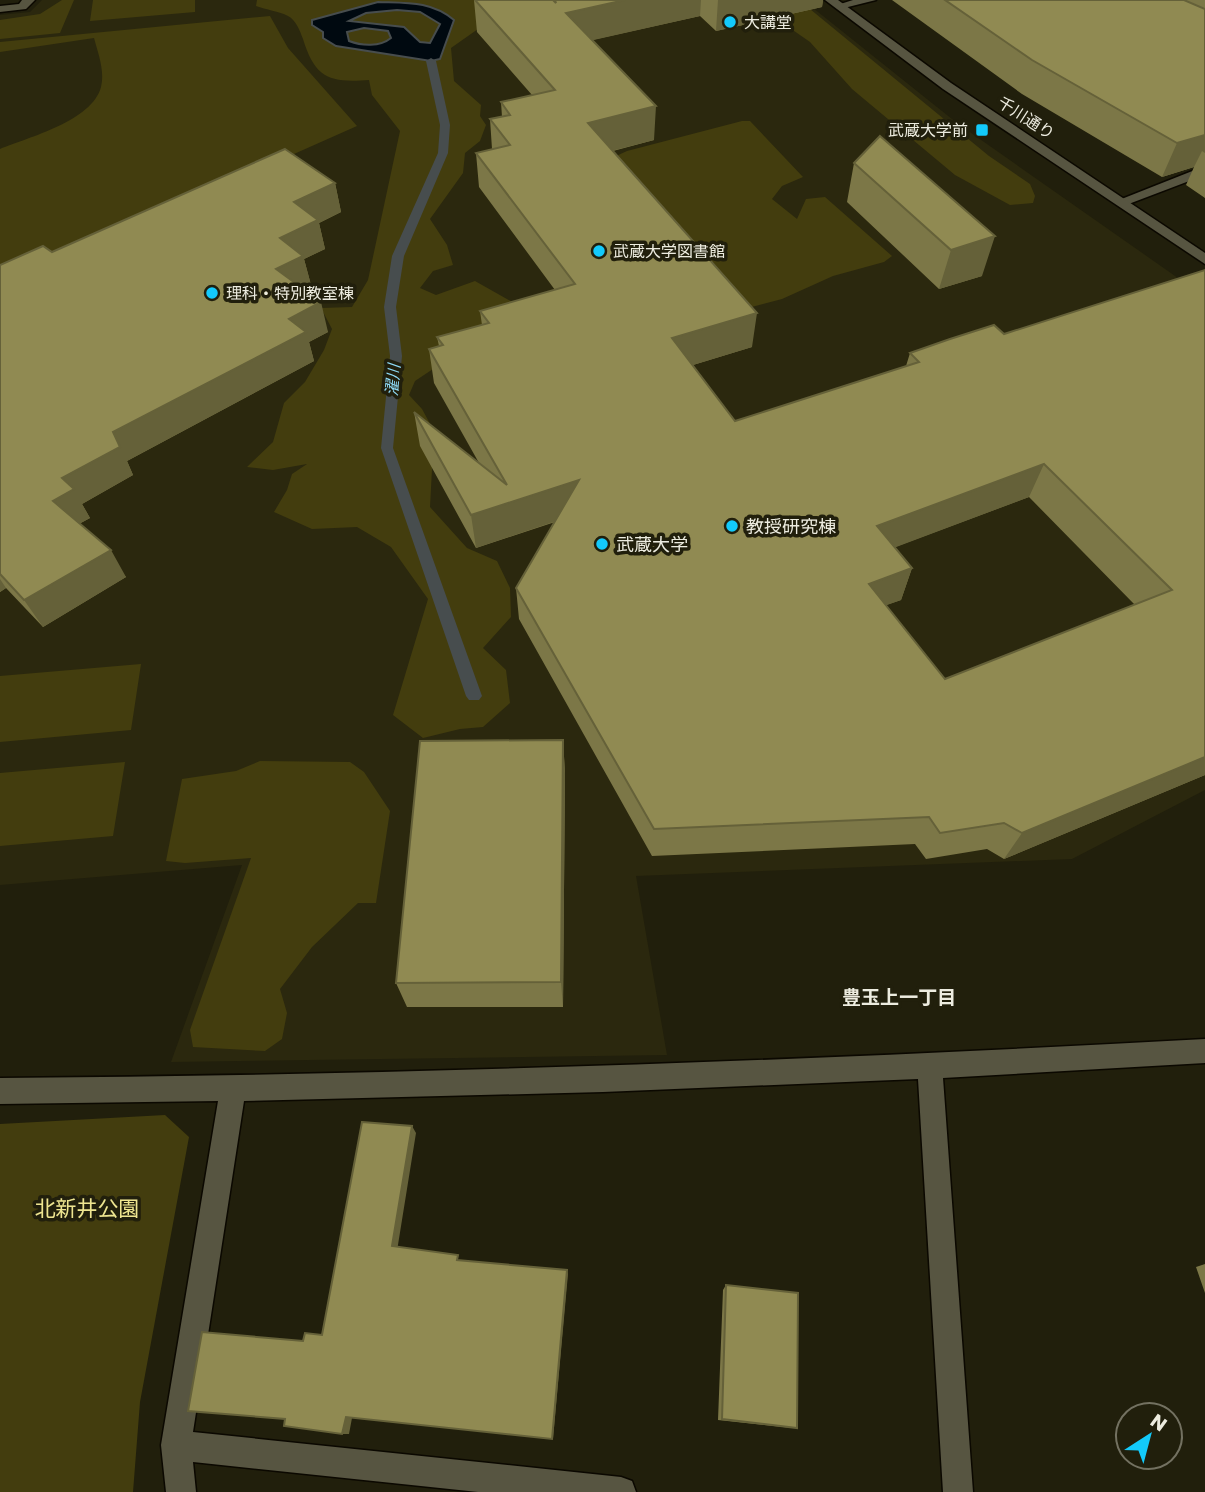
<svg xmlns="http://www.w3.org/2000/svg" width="1205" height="1492" viewBox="0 0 1205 1492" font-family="Poppins,'Noto Sans JP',sans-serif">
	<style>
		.built { fill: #2b280e }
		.green { fill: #433d0e }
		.water { fill: #000910; stroke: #474d4e; stroke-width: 2; fill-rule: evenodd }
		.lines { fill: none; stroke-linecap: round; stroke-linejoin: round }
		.stream { fill: #474d4e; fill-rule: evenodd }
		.lane-casing { stroke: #0b0800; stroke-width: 3 }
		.street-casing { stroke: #0b0800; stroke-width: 3 }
		.secondary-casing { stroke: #0b0800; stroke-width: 3 }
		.lane { fill: #575541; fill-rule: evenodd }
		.street { fill: #575541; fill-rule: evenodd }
		.secondary { fill: #575541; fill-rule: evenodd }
		.wall { fill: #7c7747; fill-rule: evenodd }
		.shaded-wall { fill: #656139 }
		.building { fill: #908a52; stroke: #656139; stroke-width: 2; fill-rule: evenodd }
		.poi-dot { fill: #13cafb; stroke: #211f0c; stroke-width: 2.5 }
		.labels { text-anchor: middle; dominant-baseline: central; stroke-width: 7; stroke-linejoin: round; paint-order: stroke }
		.far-poi-label { font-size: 16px; fill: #edece0; stroke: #211f0c; text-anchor: start }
		.far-street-label { font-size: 16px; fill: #edece0; stroke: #211f0c }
		.far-water-label { font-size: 16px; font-style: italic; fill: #8edaf6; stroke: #211f0c }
		.poi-label { font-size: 18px; fill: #edece0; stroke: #211f0c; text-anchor: start }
		.neighbourhood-label { font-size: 19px; font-weight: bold; fill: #edece0; stroke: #211f0c }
		.near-park-label { font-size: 21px; fill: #eee590; stroke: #211f0c }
	</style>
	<rect width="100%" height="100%" fill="#211f0c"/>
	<!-- built -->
	<path class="built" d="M42,0H803L957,123L1205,297V790L1072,859L636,876L667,1055L171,1062L242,865L0,885V15L30,12Z"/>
	<!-- green -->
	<path class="green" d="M62,0H74L60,33L0,39V20L40,14Z
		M93,0H195V12L90,21Z
		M257,0H554L495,17L451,48L454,81L481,105L480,116L486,125L480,141L465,153L463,173L430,219L447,245L453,265L433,271L420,288L436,295L475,281L546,321L433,369L415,381L409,395L422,409L434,431L430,507L467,548L497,561L510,588L511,617L483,648L506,670L510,703L483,727L460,729L423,738L393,715L428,599L391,547L357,527L312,529L274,512L287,490L292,474L307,464L273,470L247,467L273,442L284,403L305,382L324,350L332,329L321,308L352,307L368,280L400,131L372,95L369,80C329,83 315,78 303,39C300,31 296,20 288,16C279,11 266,10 256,6Z
		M799,0L989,156L1030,184L1035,196L1033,203L1010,205L955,175L852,89L810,42L787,26Z
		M270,16L288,48L357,126L0,285V149C29,137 92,121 101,87C105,71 98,53 94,38L0,52V42Z
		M742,121H750L803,177L782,186L772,199L797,219L806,199L825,197L892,256L884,262L833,276L782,299L740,310L614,157L627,151Z
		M141,664L131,730L0,742V676Z
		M260,761L350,762L364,772L390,811L376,903H358L312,947L280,989L287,1013L282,1039L265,1051L193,1047L190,1030L251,858L185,863L166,861L182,779L236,771Z
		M125,762L113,836L0,846V773Z
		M165,1115L189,1137L140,1402L133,1492H0V1124Z"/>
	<!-- water -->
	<path class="water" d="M378,2C407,3 431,1 454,20L440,59L431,61L336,46L323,38V32L312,25V20ZM397,10L420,12L440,24L430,43L420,42L404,27L349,21L366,13ZM364,28L388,31L391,38C380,47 362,46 349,41L347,32Z"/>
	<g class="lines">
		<!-- stream -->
		<path class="stream" d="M431,58L436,61L450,125L448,153L404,256L396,307L402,356L393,448L482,696L479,700H469L466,696L381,448L390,356L384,307L392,256L438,153L440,125L426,61Z"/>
		<defs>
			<path id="lane" d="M853,0H876L840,9L834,6Z"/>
			<path id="street" d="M22,0H35L26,9L0,12V6L19,4Z
				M1205,166V175L1126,205L1121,206L1114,202Z
				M1205,1039V1063L943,1078L973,1492H943L918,1079L603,1092L244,1101L193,1432L621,1477L632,1481L636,1492H478L193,1462L196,1492H166L161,1445L218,1101L0,1104V1078C402,1075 804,1061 1205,1039Z"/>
			<path id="secondary" d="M825,0H838L951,83L1205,253V264L943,89Z"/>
		</defs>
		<!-- lane casing -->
		<use href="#lane" class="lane-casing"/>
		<!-- street casing -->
		<use href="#street" class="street-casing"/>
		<!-- secondary casing -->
		<use href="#secondary" class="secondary-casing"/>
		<!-- lane -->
		<use href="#lane" class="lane"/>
		<!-- street -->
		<use href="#street" class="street"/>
		<!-- secondary -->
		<use href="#secondary" class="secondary"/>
	</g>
	<!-- wall -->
	<path class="wall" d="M474,0H823L822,7L716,31L700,16L592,40L654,140L613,151L752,347L693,365L735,421L906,366L910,353L1004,334L1205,270V775L1004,859L987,849L926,859L915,844L652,856L519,619L516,588L555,522L476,548L420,446L414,412L479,463L434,383L429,349L439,346L437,337L482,325L480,311L555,290L479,187L476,153L492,149L490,119L502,117L501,102L532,95L477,32ZM1029,497L1135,605L945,679L886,605L901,600L912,568L895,547Z
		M892,0H1205V198L1186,185L1194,167L1162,177L1022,94Z
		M854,163L982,276L939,289L847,202Z
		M335,183L341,212L319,223L325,249L304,259L311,285L303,289L328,332L309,342L314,361L127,461L133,475L82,504L90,518L79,524L126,577L43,627L6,588L0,592V265Z
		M563,740L565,773L563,1007H407L396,983Z
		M1205,1264V1293L1196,1267Z
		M726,1285L797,1428H792L718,1420L723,1290Z"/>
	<!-- shaded-wall -->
	<path class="shaded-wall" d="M625,0H701L700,16L567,46L566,13Z
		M718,0H823L822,7L716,31Z
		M656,106L654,140L588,157V123Z
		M1205,135V153L1202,151L1194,167L1162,177L1177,143Z
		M335,183L341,212L319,223L325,249L304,259L311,285L285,298L276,269L280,238L294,202Z
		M995,236L982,276L939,289L951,250Z
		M321,302L328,332L309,342L314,361L127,461L133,475L82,504L90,518L69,529L53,501L62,478L113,432L289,319Z
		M757,313L752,347L670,372L672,338Z
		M1044,464L1029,497L867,558L877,526Z
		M579,480L580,513L476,548L471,515Z
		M111,550L126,577L43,627L24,600Z
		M912,568L901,600L859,615L869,584Z
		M0,579L6,588L0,592Z
		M563,740L565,773L563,1007L561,982Z
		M1205,757V775L1004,859L1022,833Z
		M412,1126L416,1133L397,1251L392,1246Z
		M567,1270L568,1274L553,1439H552Z
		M346,1417L352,1418L349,1434H342Z"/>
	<!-- building -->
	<path class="building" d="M475,0H553L556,3L555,0H625L566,13L656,106L588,123L757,313L672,338L735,421L919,362L910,353L950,339L994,325L1004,334L1205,270V757L1022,833L1004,823L940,833L929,817L654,829L516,588L579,480L471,515L414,412L507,485L429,349L443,345L437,337L489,323L480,311L575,284L476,153L510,145L490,119L510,115L501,102L555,90ZM1044,464L1172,590L945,679L869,584L912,568L877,526Z
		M945,0H1184L1205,9V135L1177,143L1032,60Z
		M880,136L995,236L951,250L854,163Z
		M285,149L335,183L294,202L318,220L280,238L303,256L276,269L321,302L289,319L306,332L113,432L120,447L62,478L74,489L53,501L111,550L24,600L0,574V265L43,246L52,252Z
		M563,740L561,982L396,983L420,741Z
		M362,1122L412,1126L392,1246L458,1255L457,1260L567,1270L552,1439L346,1417L342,1434L284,1426L285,1419L188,1411L202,1332L303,1341L305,1333L322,1335Z
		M726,1285L798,1293L797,1428L722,1419Z"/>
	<!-- markers -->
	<g class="poi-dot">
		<circle cx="730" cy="22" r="7"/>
		<rect x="975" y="123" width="14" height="14" rx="3.5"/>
		<circle cx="599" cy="251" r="7"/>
		<circle cx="212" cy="293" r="7"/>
		<circle cx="732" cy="526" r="7"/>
		<circle cx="602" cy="544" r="7"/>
	</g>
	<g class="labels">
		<!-- far-poi labels -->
		<g class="far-poi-label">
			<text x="744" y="22">大講堂</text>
			<text x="968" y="130" text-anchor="end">武蔵大学前</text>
			<text x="613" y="251">武蔵大学図書館</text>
			<text x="226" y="293">理科・特別教室棟</text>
		</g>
		<!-- far-street labels -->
		<g class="far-street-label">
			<text transform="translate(1026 118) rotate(33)">千川通り</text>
		</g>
		<!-- far-water labels -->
		<g class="far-water-label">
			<text transform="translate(393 380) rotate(-85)">濯川</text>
		</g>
		<!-- poi labels -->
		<g class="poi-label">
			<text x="746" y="526">教授研究棟</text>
			<text x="616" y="544">武蔵大学</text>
		</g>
		<!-- neighbourhood labels -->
		<g class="neighbourhood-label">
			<text x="899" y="997">豊玉上一丁目</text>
		</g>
		<!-- near-park labels -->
		<g class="near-park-label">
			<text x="87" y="1208">北新井公園</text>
		</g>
	</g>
	<!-- north arrow -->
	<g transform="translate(1149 1436) rotate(36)"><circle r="33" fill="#211f0c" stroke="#737161" stroke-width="2"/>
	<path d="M0-5L12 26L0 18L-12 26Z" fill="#13cafb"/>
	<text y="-10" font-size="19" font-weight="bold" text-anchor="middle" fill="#edece0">N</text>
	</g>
</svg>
